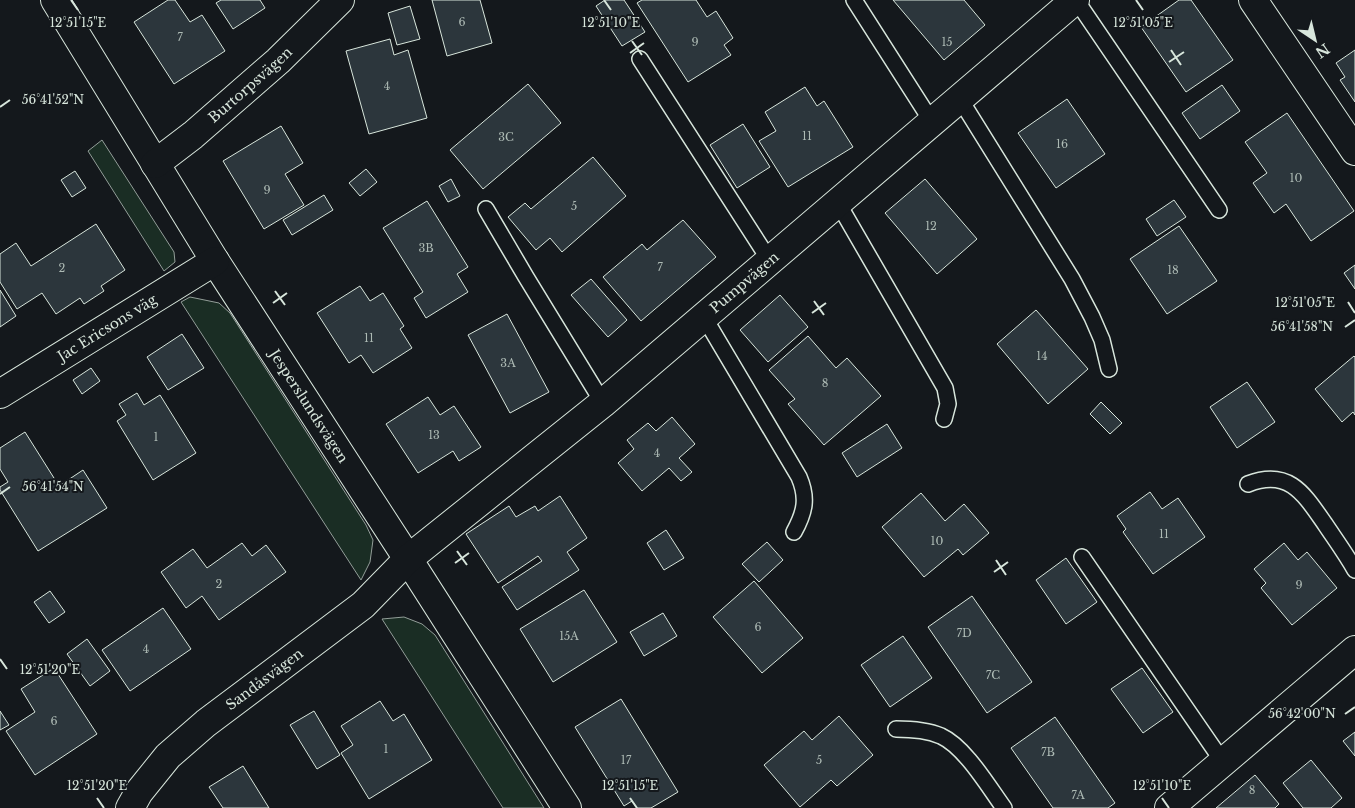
<svg xmlns="http://www.w3.org/2000/svg" width="1355" height="808" viewBox="0 0 1355 808" font-family="'Libre Baskerville',serif">
	<style>
		.green { fill: #1a2d24; stroke: #939e99 }
		.building { fill: #2c363c; stroke: #d8e6dc }
		.lines { fill: none; stroke-linecap: round; stroke-linejoin: round }
		.lane-casing { stroke: #d8e6dc; stroke-width: 18 }
		.street-casing { stroke: #d8e6dc; stroke-width: 30 }
		.lane { stroke: #14181c; stroke-width: 15 }
		.street { stroke: #14181c; stroke-width: 28 }
		.ticks { fill: none; stroke: #d8e6dc; stroke-width: 2 }
		.labels { text-anchor: middle; dominant-baseline: central; stroke-width: 4; stroke-linejoin: round; paint-order: stroke }
		.number-label { font-size: 11px; fill: #adbab4 }
		.street-label { font-size: 14px; fill: #d8e6dc; stroke: #14181c }
		.ticks-label { font-size: 12px; text-anchor: middle; fill: #d8e6dc; stroke: #14181c; stroke-width: 4; stroke-linejoin: round; paint-order: stroke }
	</style>
	<rect width="100%" height="100%" fill="#14181c"/>
	<!-- green -->
	<path class="green" d="M102,140L174,252L175,262L164,271L88,151Z
		M190,297L219,303L230,313L366,525L373,540L370,562L361,580L181,302Z
		M404,617L422,624L435,635L544,808H503L382,619Z"/>
	<!-- building -->
	<path class="building" d="M168,0H175L190,22L202,15L225,51L174,84L134,22Z
		M221,0H260L265,8L233,29L216,3Z
		M432,0H480L492,43L447,56Z
		M605,0H624L645,32L622,46L596,6Z
		M642,0H696L707,17L716,11L733,38L724,45L731,55L688,82L637,3Z
		M893,0H964L985,25L944,60Z
		M1179,0H1191L1233,60L1186,92L1141,27Z
		M410,6L420,39L397,45L388,13Z
		M390,39L394,55L408,50L427,118L369,134L346,51Z
		M1355,50V102L1340,80L1345,77L1336,63Z
		M528,84L561,123L483,189L450,150Z
		M1222,85L1240,111L1200,139L1182,113Z
		M805,87L817,106L824,101L853,147L788,187L759,141L776,131L765,112Z
		M1067,99L1105,154L1056,188L1018,133Z
		M1287,113L1354,211L1311,241L1286,204L1274,213L1253,183L1267,173L1245,142Z
		M743,124L770,167L737,188L710,145Z
		M281,126L303,163L285,174L304,205L264,229L223,161Z
		M593,157L626,196L562,252L550,238L536,250L508,217L525,203L531,209Z
		M366,169L377,182L360,196L349,183Z
		M75,171L86,188L72,197L61,180Z
		M451,179L460,196L448,202L439,186Z
		M925,179L977,239L937,274L885,213Z
		M324,195L333,210L292,235L283,220Z
		M1174,200L1186,217L1157,236L1146,219Z
		M427,201L468,267L457,274L468,292L426,318L414,298L423,292L383,228Z
		M683,220L716,257L641,321L603,277L642,244L647,250Z
		M96,224L125,270L101,286L104,291L84,304L80,298L56,314L42,293L17,309L0,282V254L16,243L31,266Z
		M1179,226L1217,281L1167,314L1130,259Z
		M1355,265V289L1344,273Z
		M591,279L627,320L608,337L571,295Z
		M360,286L370,301L383,293L404,326L400,329L412,348L373,373L361,355L349,363L317,313Z
		M0,290L16,316L0,327Z
		M780,295L808,327L768,362L740,330Z
		M1036,310L1088,369L1048,404L997,344Z
		M507,314L549,392L510,413L468,335Z
		M182,334L204,368L168,390L147,357Z
		M808,336L836,368L847,358L881,396L824,445L788,404L795,399L769,370Z
		M1354,356L1355,357V415L1353,412L1342,422L1315,389Z
		M91,368L100,381L82,394L73,380Z
		M1247,382L1275,422L1237,448L1210,407Z
		M137,393L144,405L160,395L196,453L153,480L117,421L126,415L119,404Z
		M428,397L440,415L454,406L481,447L459,461L453,451L418,473L386,424Z
		M1101,402L1122,423L1110,434L1090,414Z
		M672,417L695,444L679,458L692,472L681,481L669,468L642,491L618,463L634,449L627,440L648,423L656,431Z
		M887,424L902,448L857,477L842,453Z
		M25,432L59,486L83,470L107,508L38,551L0,490V487L8,482L0,469V448Z
		M1150,492L1162,509L1178,498L1205,537L1153,574L1123,532L1126,529L1117,516Z
		M921,493L945,521L964,504L989,533L963,555L958,549L924,577L882,527Z
		M560,496L587,538L567,552L579,570L517,610L502,587L542,561L538,556L498,583L466,534L509,506L516,517L535,506L538,511Z
		M666,530L684,558L664,570L647,543Z
		M767,542L783,560L759,582L742,564Z
		M242,543L252,556L266,545L286,572L219,620L202,596L186,608L161,572L193,549L207,568Z
		M1284,543L1298,560L1307,552L1337,588L1292,625L1261,588L1266,583L1254,569Z
		M1066,558L1097,602L1066,624L1036,580Z
		M754,581L803,638L762,673L713,617Z
		M584,590L617,642L553,682L520,629Z
		M50,591L65,612L49,623L34,602Z
		M972,596L1032,682L987,713L928,627Z
		M163,608L191,649L130,691L102,650Z
		M663,613L677,636L644,656L630,632Z
		M903,636L932,678L890,707L861,665Z
		M87,639L110,671L90,686L67,654Z
		M54,668L97,734L35,775L6,731L35,712L21,689Z
		M1142,668L1173,712L1143,733L1111,689Z
		M621,699L678,792L651,808H637L632,801L624,806L575,727Z
		M380,701L393,721L404,714L432,760L369,799L341,753L353,745L341,726Z
		M0,711L9,725L0,730Z
		M314,711L340,755L317,769L290,725Z
		M839,716L873,755L837,786L831,780L800,807L764,765L804,731L812,740Z
		M1055,717L1115,803L1108,808H1053L1011,748Z
		M1355,732V756L1343,741Z
		M1311,760L1342,798L1331,808H1303L1283,783Z
		M243,766L269,808H223L209,787Z
		M1255,775L1279,804L1275,808H1216Z"/>
	<g class="lines">
		<defs>
			<path id="lane" d="M854,0L932,122
				M1076,0L1219,210
				M640,59L770,261
				M960,99L1072,279L1092,317L1102,340L1109,369
				M838,203L945,388L948,404L944,419
				M486,209L526,277L603,403
				M704,317L799,477C808,498 805,512 794,532
				M1248,484C1289,468 1304,494 1325,524C1335,539 1346,554 1355,570
				M1082,557L1223,762
				M896,729C911,729 927,730 941,736C965,747 988,786 1004,808"/>
			<g id="street">
				<path id="s1" d="M55,0L215,261L408,559L567,808"/>
				<path d="M1253,0L1355,151"/>
				<path id="s2" d="M155,164L193,135L278,61L340,0"/>
				<path id="s3" d="M0,394L215,261"/>
				<path id="s4" d="M130,808L139,792L168,756L206,723L363,605L408,559L603,403L1075,0"/>
				<path d="M1169,808L1355,650"/>
			</g>
		</defs>
		<!-- lane casing -->
		<use href="#lane" class="lane-casing"/>
		<!-- street casing -->
		<use href="#street" class="street-casing"/>
		<!-- lane -->
		<use href="#lane" class="lane"/>
		<!-- street -->
		<use href="#street" class="street"/>
	</g>
	<!-- ticks -->
	<path class="ticks" d="M71,0L78,10M604,0L611,10M1136,0L1143,10M632,41L642,55M1171,50L1181,65M630,53L644,43M1169,62L1184,52M0,107L10,100M275,291L285,305M814,301L824,315M1348,302L1355,313M273,303L287,293M812,313L826,303M1345,327L1355,320M0,494L10,487M457,551L467,565M996,560L1006,575M455,563L469,553M994,572L1008,562M0,659L7,669M1345,714L1355,707M97,798L104,808M630,798L637,808M1162,798L1169,808"/>
	<g class="labels">
		<!-- number labels -->
		<g class="number-label">
			<text x="462" y="22">6</text>
			<text x="180" y="37">7</text>
			<text x="695" y="42">9</text>
			<text x="947" y="42">15</text>
			<text x="387" y="86">4</text>
			<text x="807" y="136">11</text>
			<text x="506" y="137">3C</text>
			<text x="1062" y="144">16</text>
			<text x="1296" y="178">10</text>
			<text x="267" y="190">9</text>
			<text x="574" y="206">5</text>
			<text x="931" y="226">12</text>
			<text x="426" y="248">3B</text>
			<text x="660" y="267">7</text>
			<text x="62" y="268">2</text>
			<text x="1173" y="270">18</text>
			<text x="369" y="338">11</text>
			<text x="1042" y="356">14</text>
			<text x="508" y="363">3A</text>
			<text x="825" y="383">8</text>
			<text x="434" y="435">13</text>
			<text x="156" y="437">1</text>
			<text x="657" y="453">4</text>
			<text x="1164" y="534">11</text>
			<text x="937" y="541">10</text>
			<text x="219" y="584">2</text>
			<text x="1299" y="585">9</text>
			<text x="758" y="627">6</text>
			<text x="964" y="633">7D</text>
			<text x="569" y="636">15A</text>
			<text x="146" y="649">4</text>
			<text x="993" y="675">7C</text>
			<text x="54" y="721">6</text>
			<text x="386" y="749">1</text>
			<text x="1048" y="752">7B</text>
			<text x="626" y="760">17</text>
			<text x="819" y="760">5</text>
			<text x="1252" y="790">8</text>
			<text x="1078" y="795">7A</text>
		</g>
		<!-- street labels -->
		<g class="street-label">
			<text stroke="none"><textPath href="#s2" startOffset="124">Burtorpsvägen</textPath></text>
			<text stroke="none"><textPath href="#s4" startOffset="811">Pumpvägen</textPath></text>
			<text stroke="none"><textPath href="#s3" startOffset="126">Jac Ericsons väg</textPath></text>
			<text stroke="none"><textPath href="#s1" startOffset="479">Jesperslundsvägen</textPath></text>
			<text stroke="none"><textPath href="#s4" startOffset="188">Sandåsvägen</textPath></text>
		</g>
	</g>
	<g class="ticks-label">
		<text x="78" y="27">12°51'15"E</text>
		<text x="611" y="27">12°51'10"E</text>
		<text x="1143" y="27">12°51'05"E</text>
		<text x="53" y="104">56°41'52"N</text>
		<text x="1305" y="307">12°51'05"E</text>
		<text x="1302" y="331">56°41'58"N</text>
		<text x="53" y="491">56°41'54"N</text>
		<text x="50" y="674">12°51'20"E</text>
		<text x="1302" y="718">56°42'00"N</text>
		<text x="97" y="790">12°51'20"E</text>
		<text x="630" y="790">12°51'15"E</text>
		<text x="1162" y="790">12°51'10"E</text>
	</g>
	<!-- north arrow -->
	<g transform="translate(1315 40) rotate(145)" stroke="#14181c" stroke-width="4" paint-order="stroke">
	<path d="M0-4L9 19L0 12L-9 19Z" fill="#d8e6dc"/>
	<text y="-8" font-size="14" font-weight="bold" text-anchor="middle" fill="#d8e6dc">N</text>
	</g>
</svg>
